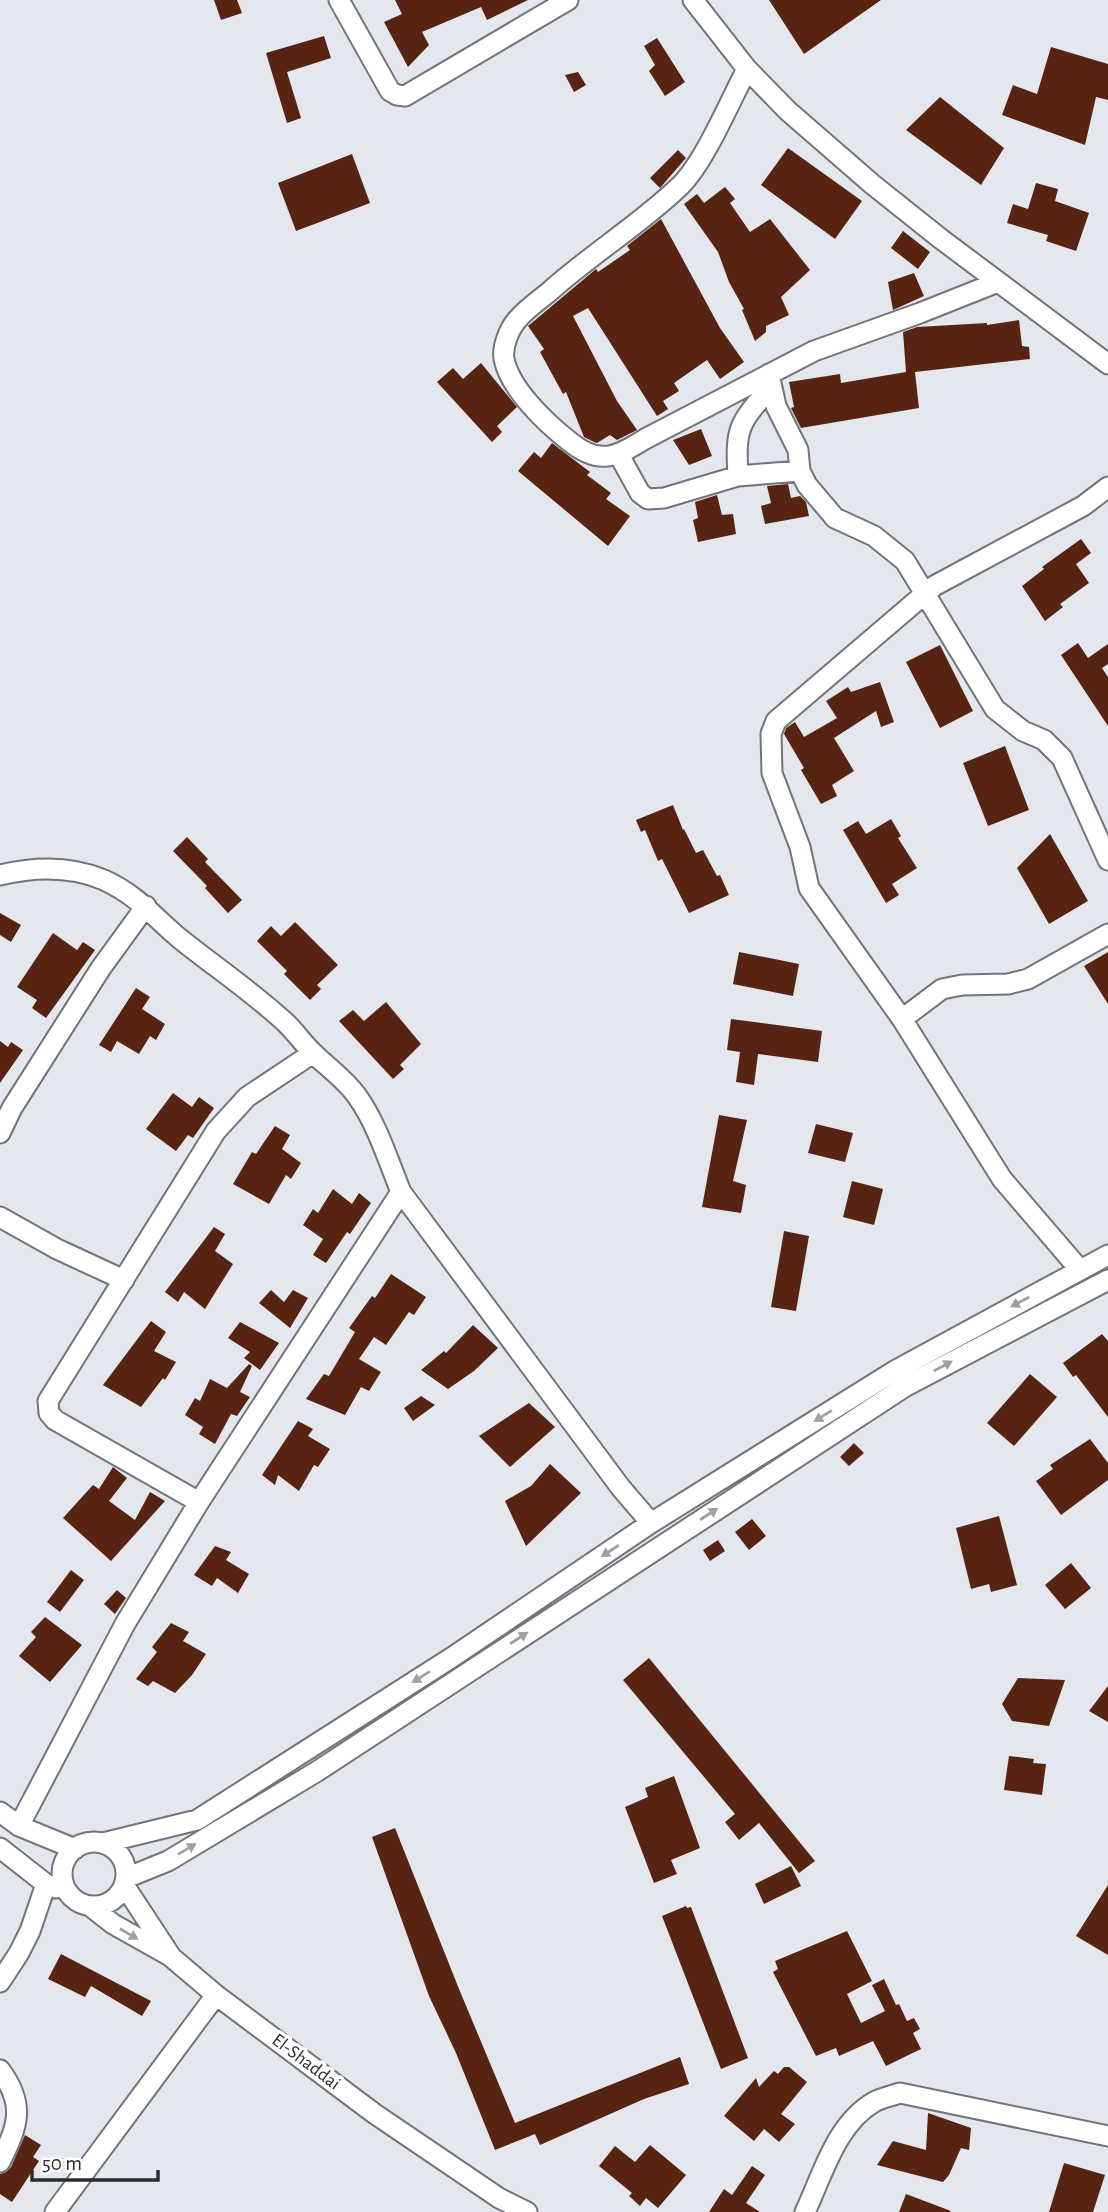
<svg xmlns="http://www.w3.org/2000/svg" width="1108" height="2212" viewBox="0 0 1108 2212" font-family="'Alegreya Sans',sans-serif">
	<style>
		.building { fill: #562411 }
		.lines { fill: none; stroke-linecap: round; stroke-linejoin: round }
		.minor-casing { stroke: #72747b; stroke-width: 23 }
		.minor { stroke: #fff; stroke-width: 19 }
		.oneway { fill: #a0a0a2 }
		.labels { text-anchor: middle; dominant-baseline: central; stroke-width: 7; stroke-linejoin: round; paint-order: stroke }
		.street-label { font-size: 19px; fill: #2c2d30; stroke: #fff }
	</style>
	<rect width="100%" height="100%" fill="#e5e7ef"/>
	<!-- building -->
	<path class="building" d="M214,0H237L242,13L221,20Z
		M395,0H528L487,20L481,7L422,32L429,45L408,67L384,22L402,14Z
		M769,0H881L804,54Z
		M324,36L331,58L287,72L301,118L287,123L266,53Z
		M657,38L685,82L665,96L649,71L655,65L644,46Z
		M1051,47L1108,64V100L1096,97L1085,145L1002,115L1013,85L1037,94Z
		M578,72L586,85L574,92L565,75Z
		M940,97L1004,148L981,185L906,130Z
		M788,148L862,201L835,239L761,185Z
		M678,150L686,158L660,188L650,178Z
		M352,154L370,203L296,231L278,183Z
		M1036,183L1058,189L1055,201L1089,213L1076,251L1046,241L1048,235L1007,223L1013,204L1028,209Z
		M725,187L735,199L730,203L750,232L770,219L810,270L781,297L789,315L766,326V332L755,341L742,310L744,309L729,282L718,252L684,204L697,194L704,203Z
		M661,219L720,328L744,362L720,379L707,360L674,383L679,391L663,401L668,409L657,416L588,308L573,316L617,401L637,430L617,440L610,435L597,443L594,442L584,437L566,392L563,394L540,352L544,349L528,326L596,269L598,272L630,250L627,246Z
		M903,231L930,252L918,269L891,248Z
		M914,273L924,296L893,310L888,282Z
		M1019,320L1022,346L1029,347L1030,359L915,372L919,408L801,428L791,408L794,407L789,382L840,374L841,383L906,372L903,332L917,327L987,323V325Z
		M481,363L517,407L497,426L502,432L492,442L437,382L453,368L463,379Z
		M701,429L712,456L689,465L673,440Z
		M552,443L590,472L587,475L611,493L606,499L630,516L608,546L518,471L534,452L541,458Z
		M788,484L791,498L800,496L806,502L809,516L765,524L761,506L771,503L767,486Z
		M717,495L722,515L733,514L736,534L698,542L693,520L698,518L695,502Z
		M1081,539L1091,553L1076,564L1089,583L1060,604L1063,607L1045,621L1022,586L1044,569L1042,567Z
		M1078,643L1088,658L1108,644V664L1102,668L1108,677V726L1061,655Z
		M940,645L973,711L940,728L906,662Z
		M880,682L894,722L881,727L876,711L834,738L854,771L832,785L837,796L821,804L801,770L804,768L784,734L786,728L795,722L804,737L837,718L826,701L848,687L851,692Z
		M1005,746L1029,810L988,826L963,763Z
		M673,805L683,830L684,829L696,853L703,850L717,876L720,875L729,895L689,913L662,859L658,861L645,830L641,832L636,820Z
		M891,819L901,836L898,838L917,868L892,884L899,895L886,903L843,830L858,821L866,834Z
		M1050,834L1088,901L1049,924L1017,868Z
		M187,837L208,859L205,862L242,900L228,913L205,888L207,886L173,851Z
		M0,913L21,925L11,942L0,935Z
		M295,922L338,965L317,985L321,989L310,1000L284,974L287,971L257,941L271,926L281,936Z
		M53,933L77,950L83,942L95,950L46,1018L32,1008L37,1000L17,987Z
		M739,952L799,964L793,996L733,984Z
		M1108,952V1004L1084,966Z
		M136,988L150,997L142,1009L165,1024L156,1040L150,1036L139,1054L117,1041L111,1052L99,1045Z
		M386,1002L421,1044L400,1065L404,1069L393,1079L339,1021L353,1010L364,1021Z
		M731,1019L822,1031L818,1062L758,1054L754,1085L736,1082L740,1052L727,1050Z
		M0,1041L8,1047L11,1042L23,1050L0,1083Z
		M173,1093L192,1107L199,1097L214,1108L193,1138L188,1135L176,1151L146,1129Z
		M719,1115L747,1120L733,1181L746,1185L741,1213L702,1207Z
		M816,1124L853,1133L845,1162L808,1153Z
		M275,1126L290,1135L282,1149L301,1163L291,1179L286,1175L269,1204L233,1184L252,1152L256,1154Z
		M852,1181L883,1189L874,1225L843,1217Z
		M333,1189L352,1204L359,1193L371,1203L350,1234L347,1232L326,1263L313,1255L323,1239L303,1225L313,1209L318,1213Z
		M214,1227L225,1234L215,1251L233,1264L205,1309L184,1292L178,1302L165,1292Z
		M784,1231L809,1236L796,1311L771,1307Z
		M391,1274L426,1297L414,1315L409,1312L386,1345L374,1337L359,1359L381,1372L369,1391L361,1387L345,1415L306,1399L324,1374L329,1376L355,1332L349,1328L372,1296L375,1298Z
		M271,1290L284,1302L293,1290L308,1298L290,1328L259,1303Z
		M151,1321L166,1332L154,1351L176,1362L165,1380L163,1378L141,1407L103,1385Z
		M240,1322L279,1343L260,1370L244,1358L250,1352L228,1338Z
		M473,1325L498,1348L474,1371L448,1389L421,1370L444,1351L446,1353Z
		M1102,1334L1108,1341V1417L1076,1375L1073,1377L1063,1363Z
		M249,1364L252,1366L240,1392L250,1397L237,1416L231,1414L215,1444L199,1434L203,1427L185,1415L195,1398L200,1401L210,1379L227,1388Z
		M1030,1374L1057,1397L1014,1446L987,1423Z
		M421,1396L435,1405L413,1421L404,1408Z
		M529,1403L555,1427L510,1467L479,1436Z
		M298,1421L313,1429L308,1436L330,1449L318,1467L314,1465L299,1491L278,1475L275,1485L262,1475Z
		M1090,1439L1108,1463V1480L1061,1515L1036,1481L1053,1469L1050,1465Z
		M854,1443L864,1453L849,1466L840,1457Z
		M550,1464L581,1493L526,1546L505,1501L531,1486Z
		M113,1467L127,1478L109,1501L135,1520L150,1492L165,1501L111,1561L63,1518L93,1485L99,1489Z
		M999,1516L1017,1585L991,1592L989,1584L971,1589L956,1528Z
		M752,1519L766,1536L749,1550L735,1532Z
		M718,1540L725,1551L710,1561L703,1550Z
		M215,1546L231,1552L226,1560L249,1574L238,1593L217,1578L212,1586L194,1575Z
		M1071,1563L1091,1588L1065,1609L1045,1585Z
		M71,1570L84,1580L60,1612L47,1602Z
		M117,1590L126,1598L115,1614L104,1604Z
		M45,1617L82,1645L50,1682L19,1656L36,1637L31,1632Z
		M171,1623L189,1632L183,1641L206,1654L192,1675L175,1693L153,1681L148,1686L136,1679L157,1652L152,1647Z
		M649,1658L815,1861L799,1873L759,1823L739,1840L725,1822L735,1814L623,1680Z
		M1018,1678L1065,1680L1049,1726L1012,1721L1002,1704Z
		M1108,1686V1722L1089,1711Z
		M1009,1756L1034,1759L1033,1763L1046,1764L1042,1795L1004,1790Z
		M674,1776L700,1848L671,1860L677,1874L654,1883L625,1807L648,1797L645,1788Z
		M395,1828L459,1989L515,2123L680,2057L689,2084L644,2099L540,2145L535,2134L495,2150L456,2053L429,1996L372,1837Z
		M791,1866L801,1886L764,1904L755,1884Z
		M1108,1885V1955L1076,1936Z
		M686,1906L687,1908L691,1907L748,2058L721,2069L662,1916Z
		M847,1931L872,1981L847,1994L861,2023L885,2011L872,1985L884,1979L896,2005L899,2004L907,2021L914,2018L920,2029L913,2033L921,2049L886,2066L873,2041L839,2056L836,2048L816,2056L773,1972L778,1969L775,1961Z
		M61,1954L151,2001L142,2016L91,1986L85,1997L48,1979Z
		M784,2067H789L807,2082L781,2114L795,2124L779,2142L764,2129L754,2141L724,2116L756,2078L759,2087L774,2071L778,2074Z
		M928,2113L971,2128L969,2150L961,2148L949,2175L943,2182L877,2165L893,2141L926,2150Z
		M25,2135L41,2145L33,2157L39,2161L12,2202L0,2194V2174L6,2172L11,2167Z
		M650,2145L686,2175L658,2208L646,2198L640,2206L629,2196L632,2193L599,2166L615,2146L635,2162Z
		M1064,2163L1105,2175L1093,2212H1049Z
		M752,2166L765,2175L746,2203L760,2212H709L724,2189L732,2195Z
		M906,2194L951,2211L950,2212H899Z"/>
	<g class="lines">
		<defs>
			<path id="minor" d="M339,0L390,91L397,95L405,96L568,0
				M693,0L747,69L788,111L872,184L941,239L1108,364
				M747,69C730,101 705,161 681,185C641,224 591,254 549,292C538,301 526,309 517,320C509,329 502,347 504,359C510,389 546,423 569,441C599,466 616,457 645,439L814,351L920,313L998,282
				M769,374L776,406L798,450L800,471L807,485L835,518L874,536L905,561L995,709L1023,731L1044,740L1062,758L1108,860
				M619,455L640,493L648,499L664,498L738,476L800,471
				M738,476C735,427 739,423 771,387
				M0,875C34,867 71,866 104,880C137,895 153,916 179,938C215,967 254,993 287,1024C296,1033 303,1043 312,1052C327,1067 344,1078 357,1096C377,1124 388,1160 401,1192L199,1502L125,1624L19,1826
				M902,1019L942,989L962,985L1008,984L1028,979L1108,934
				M0,1133L12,1108L101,968L146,906
				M401,1192L621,1488L651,1523
				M0,1217L57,1249L124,1280
				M1080,1270L1002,1179L902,1019L809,888L800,847L772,773L771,734L776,721L934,586L1083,506L1108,487
				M199,1502L55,1420L49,1413L48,1401L216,1131L247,1097L313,1053
				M0,1812L19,1826L75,1849
				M62 1874a32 32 0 1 1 64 0a32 32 0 1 1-64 0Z
				M103,1843L197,1820L451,1658L651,1523L896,1370L1108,1255
				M0,1848L46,1884L56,1888
				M126,1878L168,1861L316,1772L906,1386L1108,1280
				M124,1885L170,1955
				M90,1906L113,1924L170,1956L216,1995L375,2114L499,2198L527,2212
				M0,1982L19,1953L30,1931L46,1884
				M0,2070C26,2105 18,2126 0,2162
				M55,2212L216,1995
				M805,2212C823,2174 836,2124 874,2102C881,2098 891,2096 900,2093L1108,2136"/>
		</defs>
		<!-- minor casing -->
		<use href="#minor" class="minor-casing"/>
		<!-- minor -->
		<use href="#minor" class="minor"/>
	</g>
	<!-- one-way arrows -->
	<defs><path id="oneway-solid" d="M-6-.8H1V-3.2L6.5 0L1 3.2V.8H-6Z" transform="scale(1.75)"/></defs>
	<g class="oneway">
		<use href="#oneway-solid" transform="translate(1020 1302) rotate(152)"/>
		<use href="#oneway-solid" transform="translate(943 1366) rotate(-28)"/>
		<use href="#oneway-solid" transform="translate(823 1416) rotate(148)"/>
		<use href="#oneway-solid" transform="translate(709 1514) rotate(-33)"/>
		<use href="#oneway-solid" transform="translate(610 1551) rotate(146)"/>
		<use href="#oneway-solid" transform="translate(519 1638) rotate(-33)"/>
		<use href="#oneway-solid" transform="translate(421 1677) rotate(148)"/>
		<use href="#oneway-solid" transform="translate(187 1849) rotate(-31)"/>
		<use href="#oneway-solid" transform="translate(129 1934) rotate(30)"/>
	</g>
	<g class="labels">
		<!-- street labels -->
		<g class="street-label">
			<text transform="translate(306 2062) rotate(37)">El-Shaddai</text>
		</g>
	</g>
	<!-- scale -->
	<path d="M32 2170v10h126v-10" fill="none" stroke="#2c2d30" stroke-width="3.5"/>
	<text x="42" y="2170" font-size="21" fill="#2c2d30" stroke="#ffffff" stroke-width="5" paint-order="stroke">50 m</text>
</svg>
